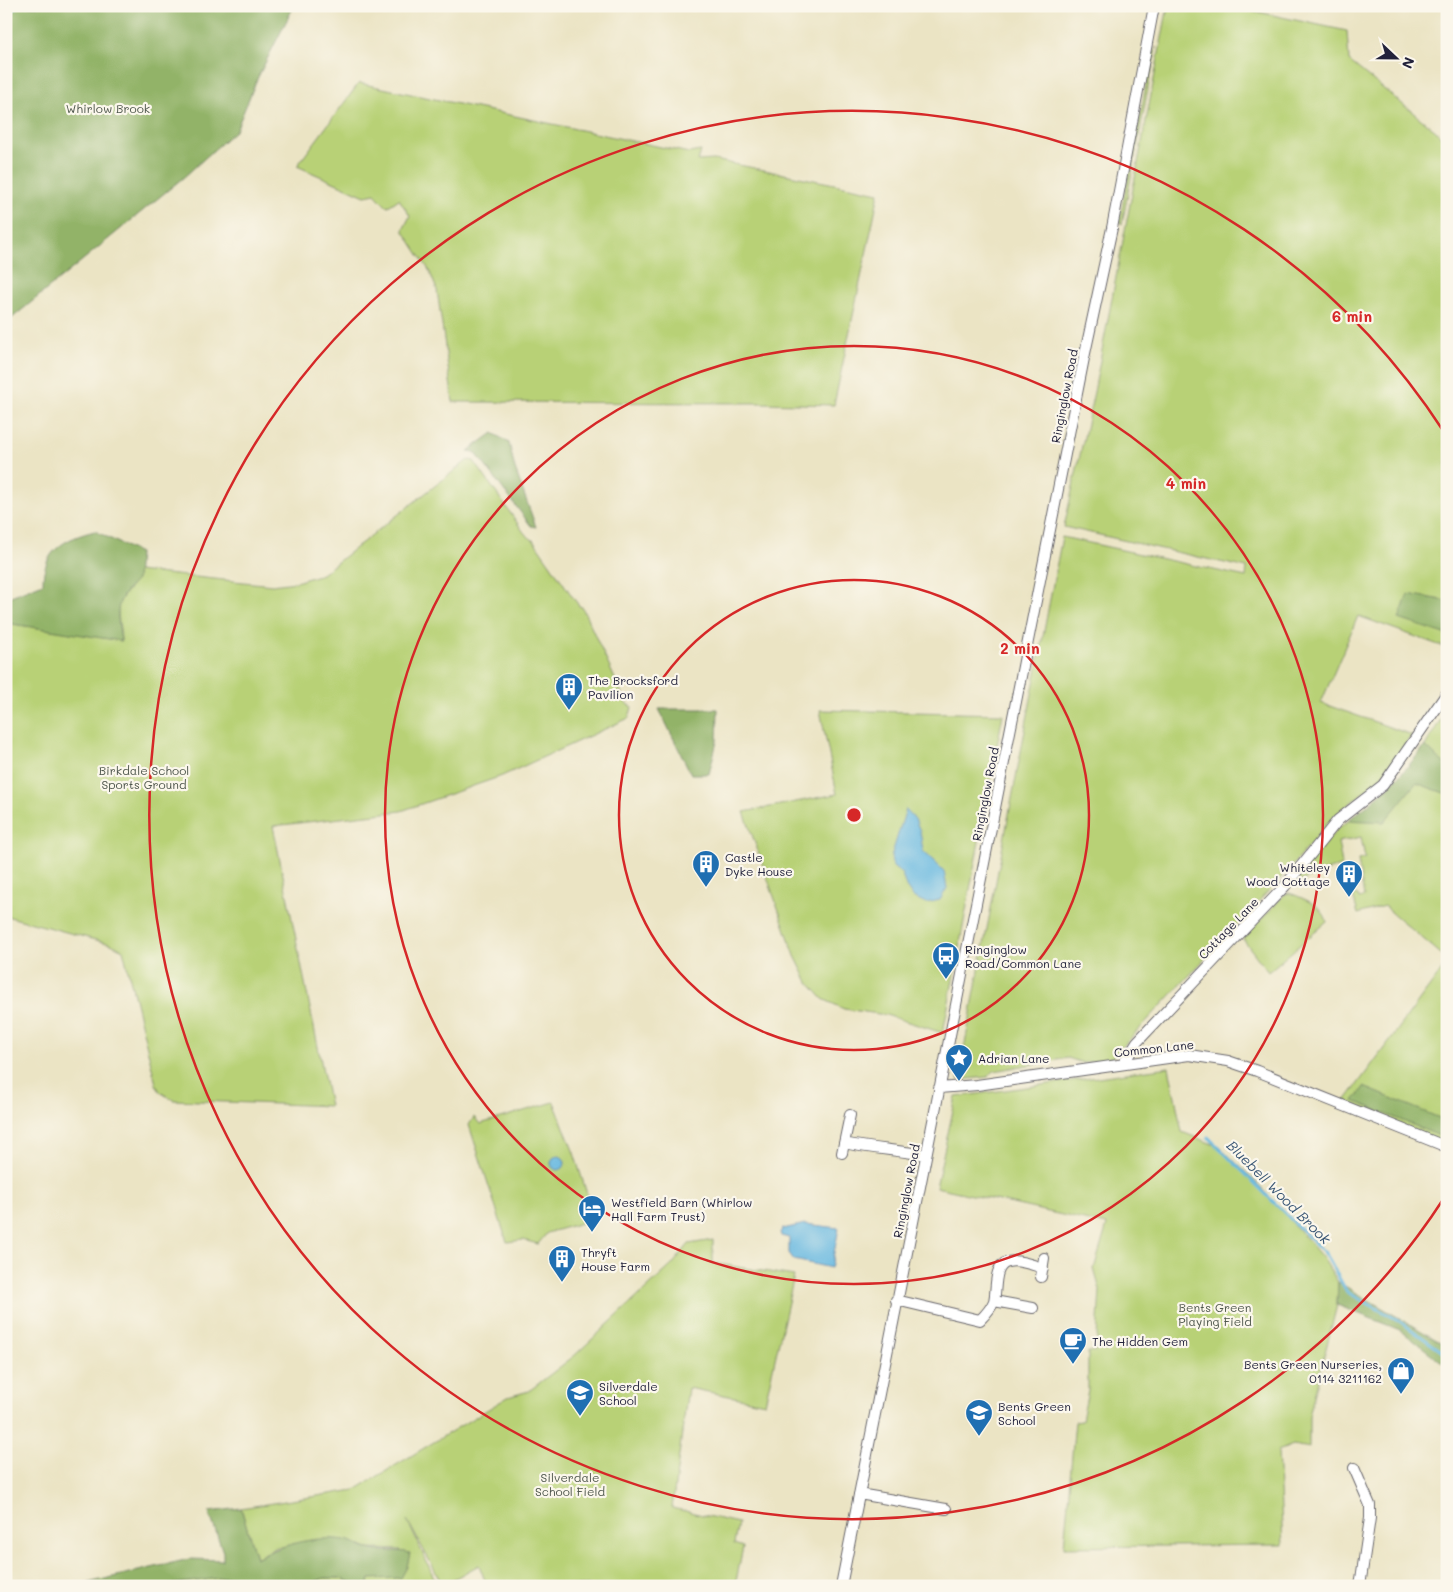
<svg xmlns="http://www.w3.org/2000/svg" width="1453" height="1592" viewBox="0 0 1453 1592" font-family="Mali,sans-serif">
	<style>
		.green { fill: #b8d176; stroke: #6d7a58 }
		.forest { fill: #92b367; stroke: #5a6a51 }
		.water { fill: #65b7e0; stroke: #446c8e }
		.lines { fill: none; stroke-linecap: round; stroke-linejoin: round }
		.stream { stroke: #65b7e0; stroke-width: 3 }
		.minor-casing { stroke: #68666b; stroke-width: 12 }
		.minor { stroke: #fff; stroke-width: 10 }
		.ring { fill: none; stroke: #d62828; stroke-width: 2.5 }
		.labels { text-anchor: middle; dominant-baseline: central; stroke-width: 4.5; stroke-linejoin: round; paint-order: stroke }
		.park-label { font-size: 12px; fill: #4f574d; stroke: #fbf7ec }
		.street-label { font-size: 12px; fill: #22223b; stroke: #fbf7ec }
		.poi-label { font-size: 12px; fill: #22223b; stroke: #fbf7ec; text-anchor: start }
		.water-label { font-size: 14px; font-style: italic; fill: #395675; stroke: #fbf7ec }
		.centre { fill: #d62828; stroke: #fbf7ec; stroke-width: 2.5 }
		.ring-label { font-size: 15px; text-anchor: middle; font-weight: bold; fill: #d62828; stroke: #fbf7ec; stroke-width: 4.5; stroke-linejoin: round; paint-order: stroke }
	</style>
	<rect width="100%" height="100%" fill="#fbf7ec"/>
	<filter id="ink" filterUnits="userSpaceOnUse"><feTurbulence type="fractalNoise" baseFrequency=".02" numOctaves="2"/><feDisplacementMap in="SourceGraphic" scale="10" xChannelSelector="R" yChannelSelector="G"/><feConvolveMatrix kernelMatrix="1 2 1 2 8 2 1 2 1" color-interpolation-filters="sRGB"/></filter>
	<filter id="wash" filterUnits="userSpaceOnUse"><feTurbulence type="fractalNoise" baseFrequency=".0096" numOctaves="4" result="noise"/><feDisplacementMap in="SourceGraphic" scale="20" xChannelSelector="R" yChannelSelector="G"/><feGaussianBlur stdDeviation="1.12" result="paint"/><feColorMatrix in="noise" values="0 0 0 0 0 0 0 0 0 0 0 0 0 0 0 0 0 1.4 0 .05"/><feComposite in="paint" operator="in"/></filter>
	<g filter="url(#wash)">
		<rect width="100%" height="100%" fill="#ebe4c4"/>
		<!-- green -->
		<path class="green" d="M1168,6H1230L1347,31L1349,61L1437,132L1447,144V648L1358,616L1321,703L1412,735L1380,779L1332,818L1291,867L1112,1058L1083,1063L1068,1058L994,1071L988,1077L958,1080L1062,537L1246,577L1247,568L1064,527L1094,392Z
			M1156,47L1122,224L1119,222L1152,54Z
			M359,83L689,153L701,151L698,161L714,160L879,193L834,405L763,403L453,402L437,290L429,270L403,230L410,216L399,199L387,207L375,194L365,196L297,166Z
			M468,460L474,461L525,534L534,541L579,606L582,607L626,703L632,707L629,718L502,776L401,811L273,826L330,1106L173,1100L160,1092L156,1084L123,950L111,944L6,916V623L121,640C119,608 110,607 137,580V571L272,585L296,582L322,574Z
			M1447,709V959L1384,906L1358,914L1353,896L1358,895L1359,899L1364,897L1358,860L1365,858L1361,837L1338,842L1342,865L1293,884L1337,829L1371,804L1400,777L1425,746Z
			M820,710L1003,714L943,1033L886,1015L844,1009L823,999L808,982L795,956L744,812L837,794Z
			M1290,893C1304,899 1323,905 1327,922L1268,972L1243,939L1285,894Z
			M1447,963V1144L1345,1101Z
			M1169,1067L1182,1132L1220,1147L1263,1189L1323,1258L1338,1282L1337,1305L1309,1416V1448L1293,1445L1278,1451L1283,1545L1064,1547L1075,1421L1082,1420L1088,1391V1352L1096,1351L1100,1290L1094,1269L1107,1225L936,1187L956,1097Z
			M554,1102L574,1153L595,1219L547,1233L538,1244L523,1240L507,1242L469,1125L474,1117L480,1124Z
			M713,1240V1263L794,1276L765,1403L688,1388L672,1508L738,1523L734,1544L743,1547L735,1586H487L479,1565L443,1585L407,1520L438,1586H368L370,1579L401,1550L368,1549L350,1541L277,1547L256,1558L241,1508L355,1490L508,1397L529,1391L574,1356L672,1265L689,1244Z
			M234,1576L236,1586H160Z
			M324,1578H340L360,1586H305Z"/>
		<!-- forest -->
		<path class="forest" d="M6,6H294L257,79L236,130L184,177L6,323Z
			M493,433L509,443L515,469L536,527L531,526L475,452L468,451Z
			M95,531L139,553L137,580C113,603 117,610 121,641L6,623V598L43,583C43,550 66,538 95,531Z
			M1408,594L1447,601V635L1399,619Z
			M659,709H718L717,741L709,774H691Z
			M1425,746L1447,766V794L1416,783L1384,822L1348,820C1378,799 1402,775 1425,746Z
			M1364,1087L1447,1121V1139L1354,1101Z
			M1338,1282L1447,1346V1366L1400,1330L1337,1305Z
			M241,1508L256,1558C284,1544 318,1534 350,1541C356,1543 362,1548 368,1549C382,1553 396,1549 410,1553L407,1567L401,1578L370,1579L368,1586H360L340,1578H324L305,1586H236L234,1576L160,1586H75L189,1559L223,1560V1552L209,1512Z"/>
		<!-- water -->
		<path class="water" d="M906,809L915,819L920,831L923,851L944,871L947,888L940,900L926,903L913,897L906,887L902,874L893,867L891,857Z
			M551 1163a7 7 0 1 1 14 0a7 7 0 1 1-14 0Z
			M805,1224L839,1228L831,1268L794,1260L789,1253V1238L781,1236L780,1232L783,1229Z"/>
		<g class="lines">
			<!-- stream -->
			<path class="stream" d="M6,19L16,6
				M1208,1137L1325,1253L1347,1292L1398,1320L1447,1355"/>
		</g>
	</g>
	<g filter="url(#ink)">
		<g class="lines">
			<defs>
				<path id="minor" d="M1123,1064L1137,1042L1285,886L1338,820L1383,785L1447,693
					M939,1088L977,1085L1189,1055L1228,1061L1257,1071L1447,1147
					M844,1143C872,1149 898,1150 926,1155
					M842,1153L850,1115
					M1041,1277L1044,1258
					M896,1300L980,1320C985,1315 991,1309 994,1301C997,1290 993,1265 1008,1262C1018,1259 1033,1265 1043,1268
					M994,1301L1033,1308
					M1354,1468L1370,1505V1518L1360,1586
					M859,1494L946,1509
					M841,1586L1084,358L1112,228L1154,6"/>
			</defs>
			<!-- minor casing -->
			<use href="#minor" class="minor-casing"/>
			<!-- minor -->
			<use href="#minor" class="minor"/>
		</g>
	</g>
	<!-- distance rings -->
	<g class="ring">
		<circle cx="854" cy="815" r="235"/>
		<circle cx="854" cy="815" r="469"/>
		<path d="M1444 1198A704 704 0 1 1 1444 432"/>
	</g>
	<!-- icons -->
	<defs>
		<symbol id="building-pin" viewBox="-11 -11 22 30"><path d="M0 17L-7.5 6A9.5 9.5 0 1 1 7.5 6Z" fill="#1f6fb2" stroke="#fbf7ec"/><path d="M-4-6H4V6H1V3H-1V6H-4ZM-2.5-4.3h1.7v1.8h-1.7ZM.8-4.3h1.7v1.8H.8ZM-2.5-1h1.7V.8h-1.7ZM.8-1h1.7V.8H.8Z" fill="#fff"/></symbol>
		<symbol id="bus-pin" viewBox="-11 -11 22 30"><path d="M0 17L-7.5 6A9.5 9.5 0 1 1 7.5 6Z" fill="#1f6fb2" stroke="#fbf7ec"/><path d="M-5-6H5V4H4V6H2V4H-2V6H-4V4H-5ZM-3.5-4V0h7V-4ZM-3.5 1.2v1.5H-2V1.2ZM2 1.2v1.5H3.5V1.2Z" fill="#fff"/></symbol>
		<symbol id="sight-pin" viewBox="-11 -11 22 30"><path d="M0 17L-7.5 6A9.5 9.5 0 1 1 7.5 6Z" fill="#1f6fb2" stroke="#fbf7ec"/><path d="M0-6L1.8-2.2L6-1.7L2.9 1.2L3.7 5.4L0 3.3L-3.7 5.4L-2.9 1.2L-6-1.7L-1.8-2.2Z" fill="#fff"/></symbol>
		<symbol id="hotel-pin" viewBox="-11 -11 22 30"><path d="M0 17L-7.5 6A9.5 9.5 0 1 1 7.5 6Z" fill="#1f6fb2" stroke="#fbf7ec"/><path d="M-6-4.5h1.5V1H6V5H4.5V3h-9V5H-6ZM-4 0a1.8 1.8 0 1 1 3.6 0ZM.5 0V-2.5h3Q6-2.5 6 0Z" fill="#fff"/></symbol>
		<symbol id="cafe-pin" viewBox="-11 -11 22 30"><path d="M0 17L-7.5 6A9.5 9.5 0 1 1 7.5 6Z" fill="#1f6fb2" stroke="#fbf7ec"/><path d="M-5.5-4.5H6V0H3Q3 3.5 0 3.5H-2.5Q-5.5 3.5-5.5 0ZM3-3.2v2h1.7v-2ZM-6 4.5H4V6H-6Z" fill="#fff"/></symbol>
		<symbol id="shop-pin" viewBox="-11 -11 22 30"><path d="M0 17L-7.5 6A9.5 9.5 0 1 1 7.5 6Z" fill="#1f6fb2" stroke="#fbf7ec"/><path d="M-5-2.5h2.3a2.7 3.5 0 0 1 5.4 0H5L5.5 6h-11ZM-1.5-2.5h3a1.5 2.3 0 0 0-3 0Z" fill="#fff"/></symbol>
		<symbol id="school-pin" viewBox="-11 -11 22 30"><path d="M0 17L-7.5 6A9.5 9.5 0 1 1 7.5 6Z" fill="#1f6fb2" stroke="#fbf7ec"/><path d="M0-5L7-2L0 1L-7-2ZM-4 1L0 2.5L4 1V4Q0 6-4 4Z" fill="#fff"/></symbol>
	</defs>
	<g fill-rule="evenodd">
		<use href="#building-pin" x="553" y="671" width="32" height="43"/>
		<use href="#building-pin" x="690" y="848" width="32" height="43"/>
		<use href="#building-pin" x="1333" y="858" width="32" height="43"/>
		<use href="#bus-pin" x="930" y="940" width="32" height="43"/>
		<use href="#sight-pin" x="943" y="1042" width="32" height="43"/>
		<use href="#hotel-pin" x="576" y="1193" width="32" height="43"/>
		<use href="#building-pin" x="546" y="1243" width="32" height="43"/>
		<use href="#cafe-pin" x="1057" y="1325" width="32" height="43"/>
		<use href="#shop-pin" x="1385" y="1355" width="32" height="43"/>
		<use href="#school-pin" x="564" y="1377" width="32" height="43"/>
		<use href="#school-pin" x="963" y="1397" width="32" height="43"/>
	</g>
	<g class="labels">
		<!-- park labels -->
		<g class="park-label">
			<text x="108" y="108">Whirlow Brook</text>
			<text x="144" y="770">Birkdale School<tspan x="144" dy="14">Sports Ground</tspan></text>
			<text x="1215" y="1307">Bents Green<tspan x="1215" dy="14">Playing Field</tspan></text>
			<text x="570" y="1477">Silverdale<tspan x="570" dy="14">School Field</tspan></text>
		</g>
		<!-- street labels -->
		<g class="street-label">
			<text transform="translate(1064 396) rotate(-79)">Ringinglow Road</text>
			<text transform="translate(985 794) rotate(-79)">Ringinglow Road</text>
			<text transform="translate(1228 928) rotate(-46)">Cottage Lane</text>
			<text transform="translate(1154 1048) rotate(-6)">Common Lane</text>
			<text transform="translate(906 1191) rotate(-79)">Ringinglow Road</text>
		</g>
		<!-- poi labels -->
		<g class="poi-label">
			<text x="588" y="680">The Brocksford<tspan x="588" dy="14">Pavilion</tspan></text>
			<text x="725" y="857">Castle<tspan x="725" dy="14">Dyke House</tspan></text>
			<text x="1330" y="867" text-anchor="end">Whiteley<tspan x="1330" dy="14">Wood Cottage</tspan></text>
			<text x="965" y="949">Ringinglow<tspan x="965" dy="14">Road/Common Lane</tspan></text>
			<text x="978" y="1058">Adrian Lane</text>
			<text x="611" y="1202">Westfield Barn (Whirlow<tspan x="611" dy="14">Hall Farm Trust)</tspan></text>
			<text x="581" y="1252">Thryft<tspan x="581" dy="14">House Farm</tspan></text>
			<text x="1092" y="1341">The Hidden Gem</text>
			<text x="1382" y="1364" text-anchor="end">Bents Green Nurseries,<tspan x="1382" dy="14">0114 3211162</tspan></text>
			<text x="599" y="1386">Silverdale<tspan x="599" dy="14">School</tspan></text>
			<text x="998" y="1406">Bents Green<tspan x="998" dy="14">School</tspan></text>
		</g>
		<!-- water labels -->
		<g class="water-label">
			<text transform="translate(1279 1192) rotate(45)">Bluebell Wood Brook</text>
		</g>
	</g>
	<circle cx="854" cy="815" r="8" class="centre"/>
	<g class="ring-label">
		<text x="1352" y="322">6 min</text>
		<text x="1186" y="489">4 min</text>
		<text x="1020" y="654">2 min</text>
	</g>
	<!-- margin -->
	<rect width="1453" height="1592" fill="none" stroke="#fbf7ec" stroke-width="25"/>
	<!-- north arrow -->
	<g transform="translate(1396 58) rotate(112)" stroke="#fbf7ec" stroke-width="4" paint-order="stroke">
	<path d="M0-4L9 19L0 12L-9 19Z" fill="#22223b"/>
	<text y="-8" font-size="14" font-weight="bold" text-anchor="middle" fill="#22223b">N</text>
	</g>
</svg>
